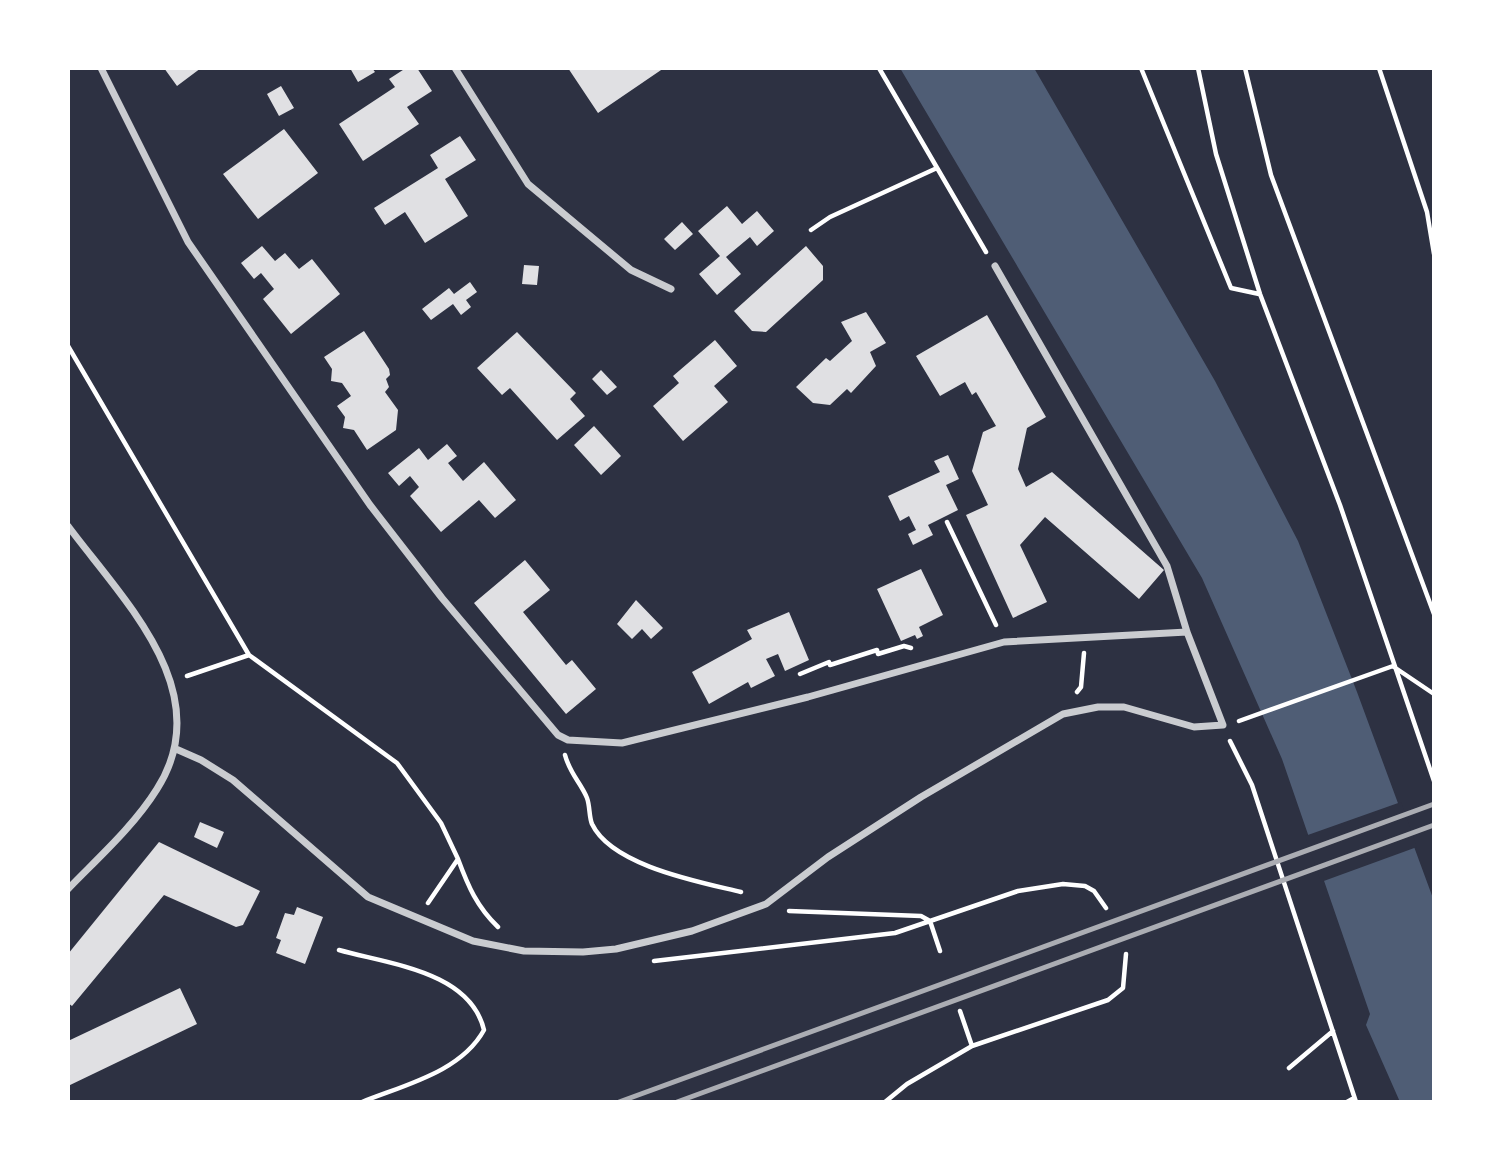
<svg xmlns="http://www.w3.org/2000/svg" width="1502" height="1170" viewBox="0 0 1502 1170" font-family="Helvetica,sans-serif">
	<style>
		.water { fill: #4f5d75 }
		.pier { fill: #2d3142 }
		.building { fill: #e0e0e3 }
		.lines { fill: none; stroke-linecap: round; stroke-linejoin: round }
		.path { stroke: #fff; stroke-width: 4.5 }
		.minor { stroke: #caccd0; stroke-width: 7 }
		.rail { stroke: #abadb3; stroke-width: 5 }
	</style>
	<rect width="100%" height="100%" fill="#2d3142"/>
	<!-- water -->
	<path class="water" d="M900,68H1034L1215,381L1298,541L1357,692L1434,901V1102H1400L1366,1025L1370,1014L1282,759L1202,578Z"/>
	<!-- pier -->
	<path class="pier" d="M1401,802L1417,847L1321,882L1305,836Z"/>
	<!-- building -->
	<path class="building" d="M164,68H201L177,86Z
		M350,68H372L375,72L358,82Z
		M406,68H417L432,91L407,107L419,124L363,161L339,124L395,87L389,79Z
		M568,68H664L598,113Z
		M281,86L294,108L279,116L267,94Z
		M284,129L318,173L258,219L223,174Z
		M460,136L476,160L445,179L468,216L425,243L405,212L385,225L374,208L438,168L430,155Z
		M727,206L742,224L757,211L774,231L757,246L750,237L726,257L741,274L717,295L699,274L720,256L698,231Z
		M682,222L693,234L675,250L664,239Z
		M262,246L275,261L285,253L299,269L312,259L340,294L291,334L263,299L274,289L261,273L254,279L241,263Z
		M806,246L823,266V280L766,332L752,331L734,311Z
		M524,265L539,266L537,285L522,284Z
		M470,282L477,292L466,300L471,307L461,315L453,304L431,320L422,309L449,288L454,294Z
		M866,312L886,343L870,352L876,366L851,393L847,389L830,405L813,403L796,387L826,358L830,361L852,341L841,322Z
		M987,315L1046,417L1027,428L1018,469L1026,487L1052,472L1164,570L1139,599L1045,517L1020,545L1047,602L1013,618L966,515L988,505L972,471L983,432L996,426L976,392L972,395L965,382L940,396L916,356Z
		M364,331L389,369L390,375L386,379L389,387L385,392L398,410L396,430L367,450L354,430L343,428L345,417L337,406L351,396L342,383L331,381L332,369L324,357Z
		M517,332L576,393L570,399L585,416L557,440L510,388L502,395L477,368Z
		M715,340L737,366L714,386L728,402L683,441L653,406L679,383L673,376Z
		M601,370L617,387L607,395L592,379Z
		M594,426L621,456L601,475L574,445Z
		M447,444L457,456L448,463L463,481L484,462L516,500L495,518L479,500L441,532L410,496L419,487L410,476L399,486L388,473L419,448L428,460Z
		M948,455L959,479L946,485L958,510L928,525L933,535L913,545L908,534L916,530L909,516L900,521L888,496L940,472L934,461Z
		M525,560L550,590L523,612L566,665L572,660L596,689L566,714L474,603Z
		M921,569L943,615L919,627L923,636L917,639L915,635L901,641L877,589Z
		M636,600L663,628L651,639L642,629L632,639L617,624Z
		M789,612L809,660L785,671L778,654L766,659L775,676L751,688L748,682L709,704L692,672L752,639L747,630Z
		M200,822L224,832L217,848L194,837Z
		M159,842L260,891L243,925L236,927L164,895L72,1006L68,1003V954Z
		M297,907L323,917L305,964L276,953L281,940L276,938L285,913L294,915Z
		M180,988L197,1024L68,1086V1041Z"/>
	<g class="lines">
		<!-- path -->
		<path class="path" d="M879,68L986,252
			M1141,68L1231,288L1259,294
			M1198,68L1216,154L1260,294L1340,505L1434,781
			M1245,68L1271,175L1434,614
			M1379,68L1427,212L1434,254
			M811,230L830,217L937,168
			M68,346L249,655L397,763L441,823L458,859L428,903
			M947,522L996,625
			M1394,667L1434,694
			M800,674L829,662L830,665L877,650L878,654L904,646L911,648
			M187,676L249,655
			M1077,692L1081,687L1084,653
			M1239,721L1393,666
			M1230,741L1252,785L1356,1102
			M565,755C570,774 581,783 587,798C590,806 589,817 592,824C612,866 700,882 741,892
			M458,859C468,886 477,907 498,927
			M789,911L921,916L930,921L940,951
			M339,950C388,964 470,971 484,1030C461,1072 404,1085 362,1102
			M654,961L895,933L1018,891L1063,884L1085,886L1094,891L1106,908
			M960,1011L972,1046
			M1289,1068L1333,1031
			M885,1102L907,1084L972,1046L1108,1000L1123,988L1126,954
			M1347,1102L1354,1098"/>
		<!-- minor -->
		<path class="minor" d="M101,68L188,242L370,505L442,598L558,735L568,740L622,743L808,697L1004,642L1187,632
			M455,68L528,184L631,270L671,289
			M68,526C123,600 219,692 157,789C134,826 98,858 68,889
			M176,749L201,760L233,780L368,897L473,941L524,951L583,952L616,949L692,931L766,904L828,857L921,797L1063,714L1098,707H1124L1194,727L1223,725L1187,632L1167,566L995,266"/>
		<!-- rail -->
		<path class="rail" d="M619,1102L1434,804
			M677,1102L1434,825"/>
	</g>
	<!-- border -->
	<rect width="1502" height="1170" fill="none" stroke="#ffffff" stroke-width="140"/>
</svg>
